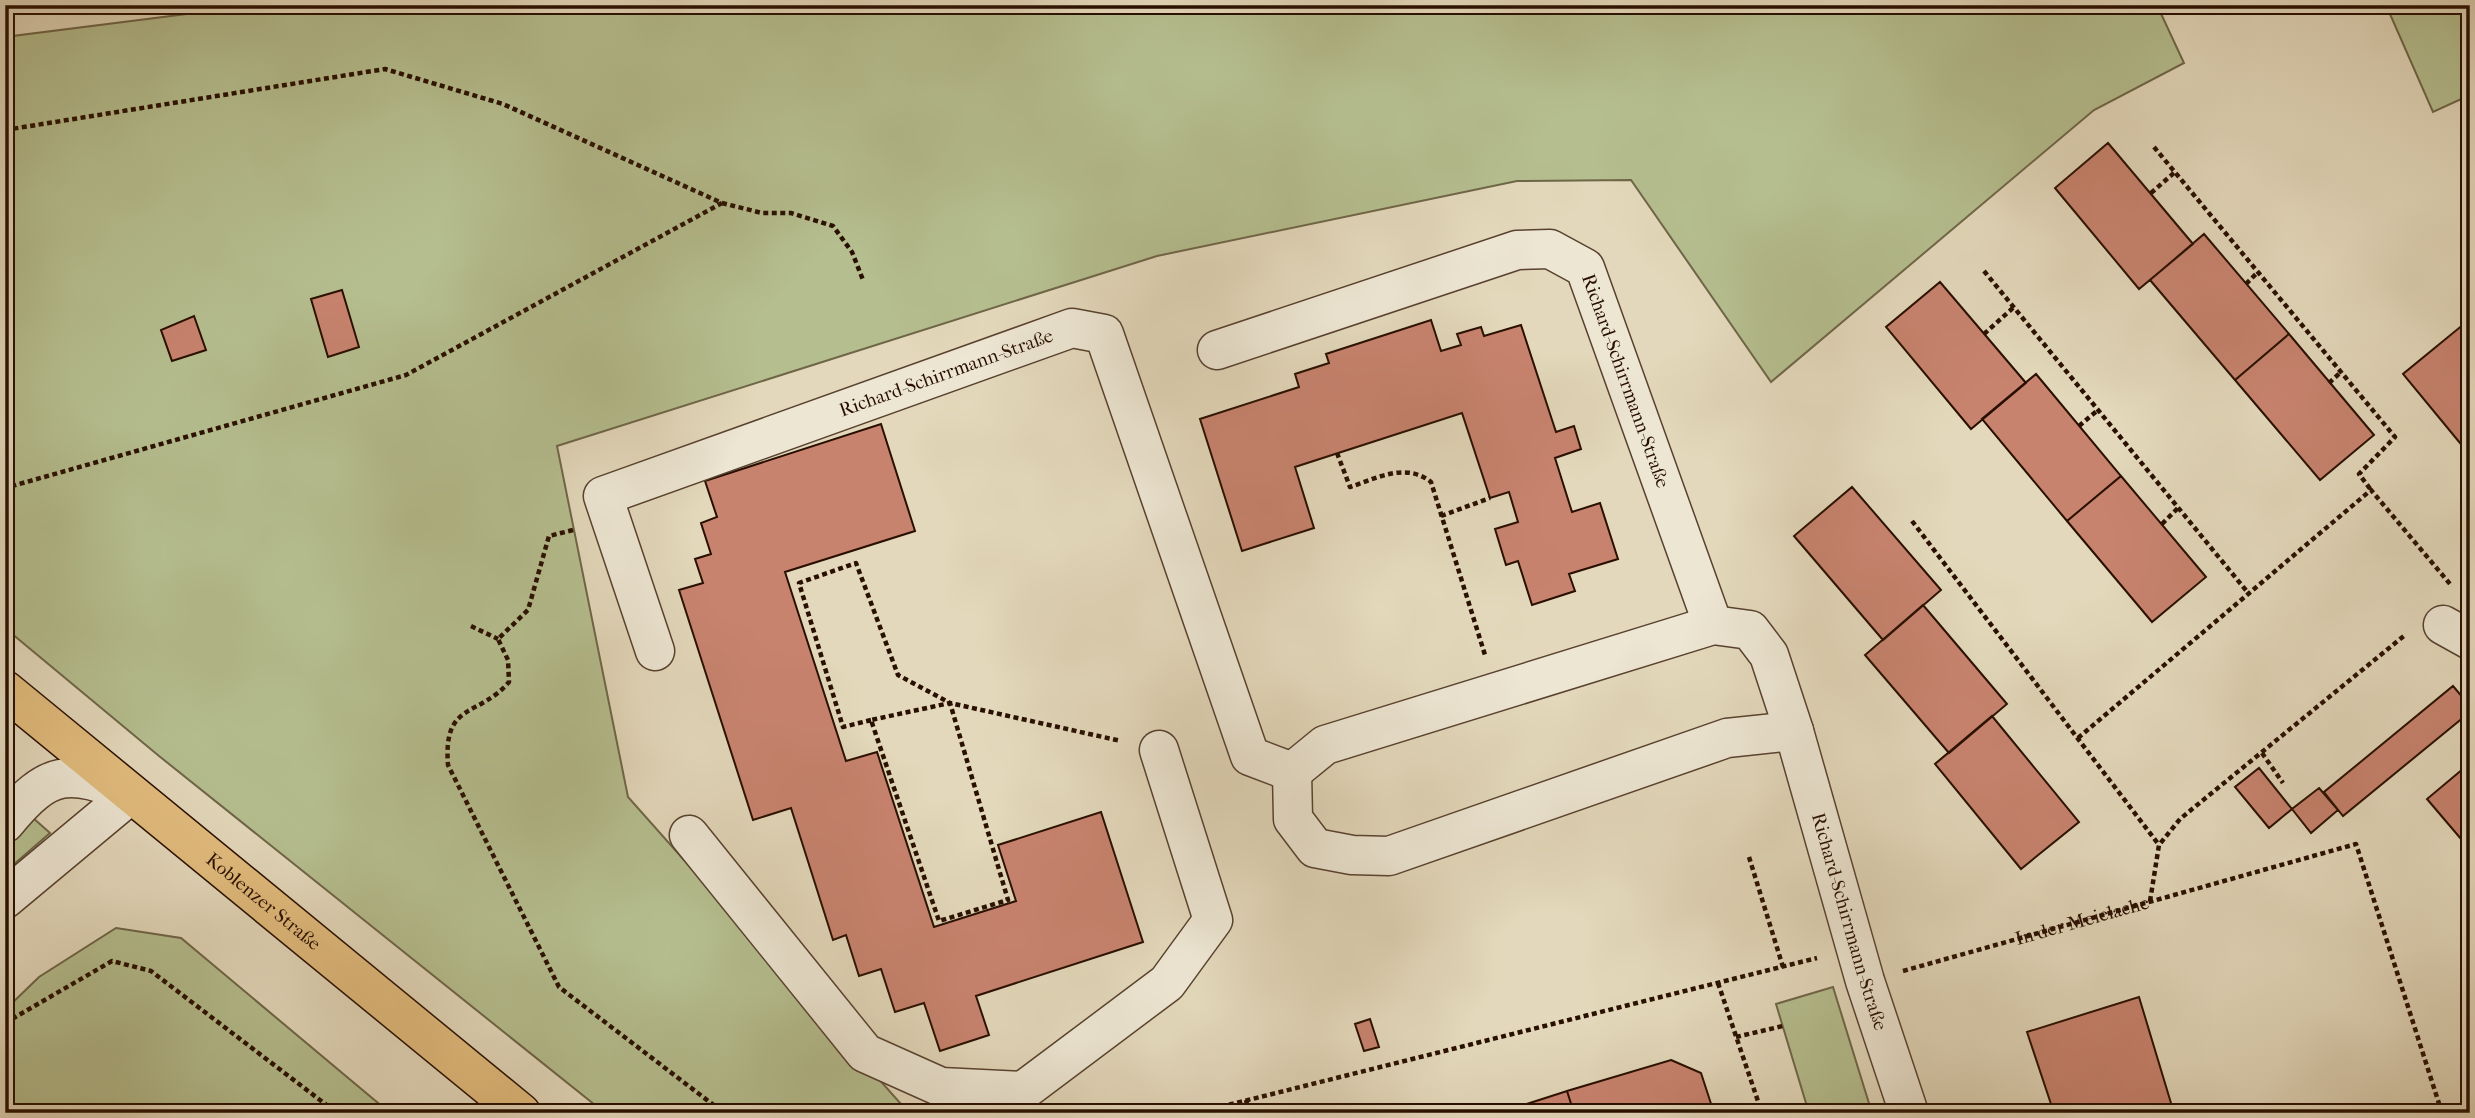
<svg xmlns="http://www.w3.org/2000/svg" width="2475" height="1118" viewBox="0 0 2475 1118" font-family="'IM FELL French Canon',serif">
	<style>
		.green { fill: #b5be8f; stroke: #6f6648; stroke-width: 2 }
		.building { fill: #c8836f; stroke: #290f00; stroke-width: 2 }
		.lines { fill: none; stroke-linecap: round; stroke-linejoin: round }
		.minor-casing { stroke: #58412f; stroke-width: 41 }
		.major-casing { stroke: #290f00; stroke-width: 41 }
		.path { stroke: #290f00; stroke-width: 4.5; stroke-dasharray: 5 3.5; stroke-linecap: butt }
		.minor { stroke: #ede6d3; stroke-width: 38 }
		.major { stroke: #e2bc7e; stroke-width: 38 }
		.rail { stroke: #290f00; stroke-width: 5; stroke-dasharray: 12 12; stroke-linecap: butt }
		.labels { text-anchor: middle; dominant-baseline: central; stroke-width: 7; stroke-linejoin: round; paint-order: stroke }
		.street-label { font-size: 19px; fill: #290f00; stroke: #ede6d3 }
	</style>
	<rect width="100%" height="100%" fill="#e3d8bb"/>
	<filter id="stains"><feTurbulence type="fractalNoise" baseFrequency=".00286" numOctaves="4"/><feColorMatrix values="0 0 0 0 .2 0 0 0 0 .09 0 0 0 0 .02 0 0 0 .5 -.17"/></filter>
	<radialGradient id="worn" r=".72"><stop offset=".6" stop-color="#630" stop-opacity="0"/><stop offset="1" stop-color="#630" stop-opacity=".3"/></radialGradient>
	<!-- green -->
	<path class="green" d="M258,5H2157L2184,63L2094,110L1771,382L1631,180L1517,181L1157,256L557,446L628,797L909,1113H605L159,756L5,628V37Z
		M2386,5H2470V95L2433,112Z
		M32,817L50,833L5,872V852Z
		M116,928L181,938L390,1113H5V1010L39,977Z
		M1833,987L1872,1113H1809L1776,1004Z"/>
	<!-- building -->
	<path class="building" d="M2108,143L2193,244L2139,289L2055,188Z
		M2204,234L2289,334L2235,380L2150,280Z
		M1940,282L2026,383L1971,429L1886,327Z
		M342,290L359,347L328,357L311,299Z
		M194,316L206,350L172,361L161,330Z
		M2470,319V435L2460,443L2403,374Z
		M1431,320L1441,351L1461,345L1457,334L1481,327L1484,336L1521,325L1556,432L1574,426L1581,449L1555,458L1572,512L1600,503L1618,559L1569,574L1575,591L1532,605L1518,561L1506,565L1495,529L1518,522L1509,492L1490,498L1462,413L1295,467L1314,528L1242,551L1200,419L1299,387L1295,374L1329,363L1326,354Z
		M2289,334L2374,435L2320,480L2235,380Z
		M2036,374L2121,476L2067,521L1982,419Z
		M881,424L915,531L785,572L846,761L877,752L934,927L1016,901L998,845L1101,812L1143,942L976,996L989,1035L940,1051L924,1003L895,1012L881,969L859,976L846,935L833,940L791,808L753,820L679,590L703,583L695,559L711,554L701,523L717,517L705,481Z
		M2121,476L2206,577L2152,622L2067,521Z
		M1852,487L1941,590L1883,640L1794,536Z
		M1923,605L2007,704L1949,753L1865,655Z
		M2453,686L2470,706V712L2343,816L2324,792Z
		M1992,716L2079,822L2021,869L1935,764Z
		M2470,763V843L2467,846L2427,799Z
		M2259,768L2292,809L2269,828L2235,787Z
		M2319,788L2338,810L2311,833L2292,809Z
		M2139,997L2174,1113H2054L2027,1032Z
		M1370,1019L1379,1047L1364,1051L1355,1024Z
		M1671,1060L1701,1073L1714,1113H1574L1567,1091Z
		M1567,1091L1574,1113H1499Z"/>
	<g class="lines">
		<defs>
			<g id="minor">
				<path id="s2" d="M1217,350L1517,250L1550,249L1585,268L1713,625"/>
				<path d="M2443,625L2470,640"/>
				<path id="s3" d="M655,651L603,496L1072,328L1104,334L1250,756L1292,772"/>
				<path id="s4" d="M1292,772L1325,745L1713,625L1750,630L1769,655L1794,731L1865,981L1909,1113"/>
				<path d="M1292,772L1293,819L1315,848L1352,855L1389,856L1727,738L1794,731"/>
				<path d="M5,823C49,769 68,769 131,794L5,899"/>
				<path d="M689,835L865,1053L941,1087L1023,1091L1167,983L1213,920L1159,750"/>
			</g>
			<g id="major">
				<path id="s5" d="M5,690L521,1113"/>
			</g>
		</defs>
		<!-- minor casing -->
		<use href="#minor" class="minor-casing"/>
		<!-- major casing -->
		<use href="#major" class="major-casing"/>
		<!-- path -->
		<g class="path">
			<path d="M5,130L385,69L503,104L722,203L406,375L5,488"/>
			<path d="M2154,147L2395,437L2359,474L2371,490"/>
			<path d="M2151,193L2175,172"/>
			<path d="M722,203L762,213H791L833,226L852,252L863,280"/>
			<path d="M1984,271L2249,594"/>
			<path d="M2246,284L2258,272"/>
			<path d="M1984,334L2014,307"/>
			<path d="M2329,383L2341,372"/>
			<path d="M2079,426L2098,410"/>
			<path d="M1337,453L1350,487C1377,478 1406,462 1431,482L1485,655"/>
			<path d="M1441,516L1490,498"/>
			<path d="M1912,521L2159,845"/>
			<path d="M2162,524L2178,508"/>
			<path d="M573,530L549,536L528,610L498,639L508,660L509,682C478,718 443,701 448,765L559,987L724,1113"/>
			<path d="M471,626L498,639"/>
			<path d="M871,720L843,727L799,583L856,563L898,675L950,703L1008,900L939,921L871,720L950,703L1121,741"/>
			<path d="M2078,738L2371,490L2450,584"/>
			<path d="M2262,753L2283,783"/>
			<path d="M1749,857L1783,967"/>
			<path d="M2150,901L2159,845L2180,819L2405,635"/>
			<path id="s1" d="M1903,971L2356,844L2442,1113"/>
			<path d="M1718,983L1762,1113"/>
			<path d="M5,1023L112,961L151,971L337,1113"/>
			<path d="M1736,1037L1783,1026"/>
			<path d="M1246,1100L1249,1113"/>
			<path d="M1196,1113L1817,958"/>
		</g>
		<!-- minor -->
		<use href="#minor" class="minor"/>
		<!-- major -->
		<use href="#major" class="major"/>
		<!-- rail -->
		<path class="rail" d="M5,13L72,5"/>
	</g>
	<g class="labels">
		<!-- street labels -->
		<g class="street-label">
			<text stroke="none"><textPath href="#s3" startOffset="528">Richard-Schirrmann-Straße</textPath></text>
			<text stroke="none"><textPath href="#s2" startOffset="509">Richard-Schirrmann-Straße</textPath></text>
			<text stroke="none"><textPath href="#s5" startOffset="334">Koblenzer Straße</textPath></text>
			<text stroke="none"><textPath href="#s1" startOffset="186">In der Meielache</textPath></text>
			<text stroke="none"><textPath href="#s4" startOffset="796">Richard-Schirrmann-Straße</textPath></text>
		</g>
	</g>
	<!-- margin -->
	<rect width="2475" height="1118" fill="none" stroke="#e3d8bb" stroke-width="28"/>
	<rect x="7" y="7" width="2461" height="1104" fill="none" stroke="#290f00" stroke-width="3.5"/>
	<rect x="14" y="14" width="2447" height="1090" fill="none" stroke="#290f00" stroke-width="2"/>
	<rect width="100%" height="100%" filter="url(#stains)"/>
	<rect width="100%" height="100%" fill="url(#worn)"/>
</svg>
